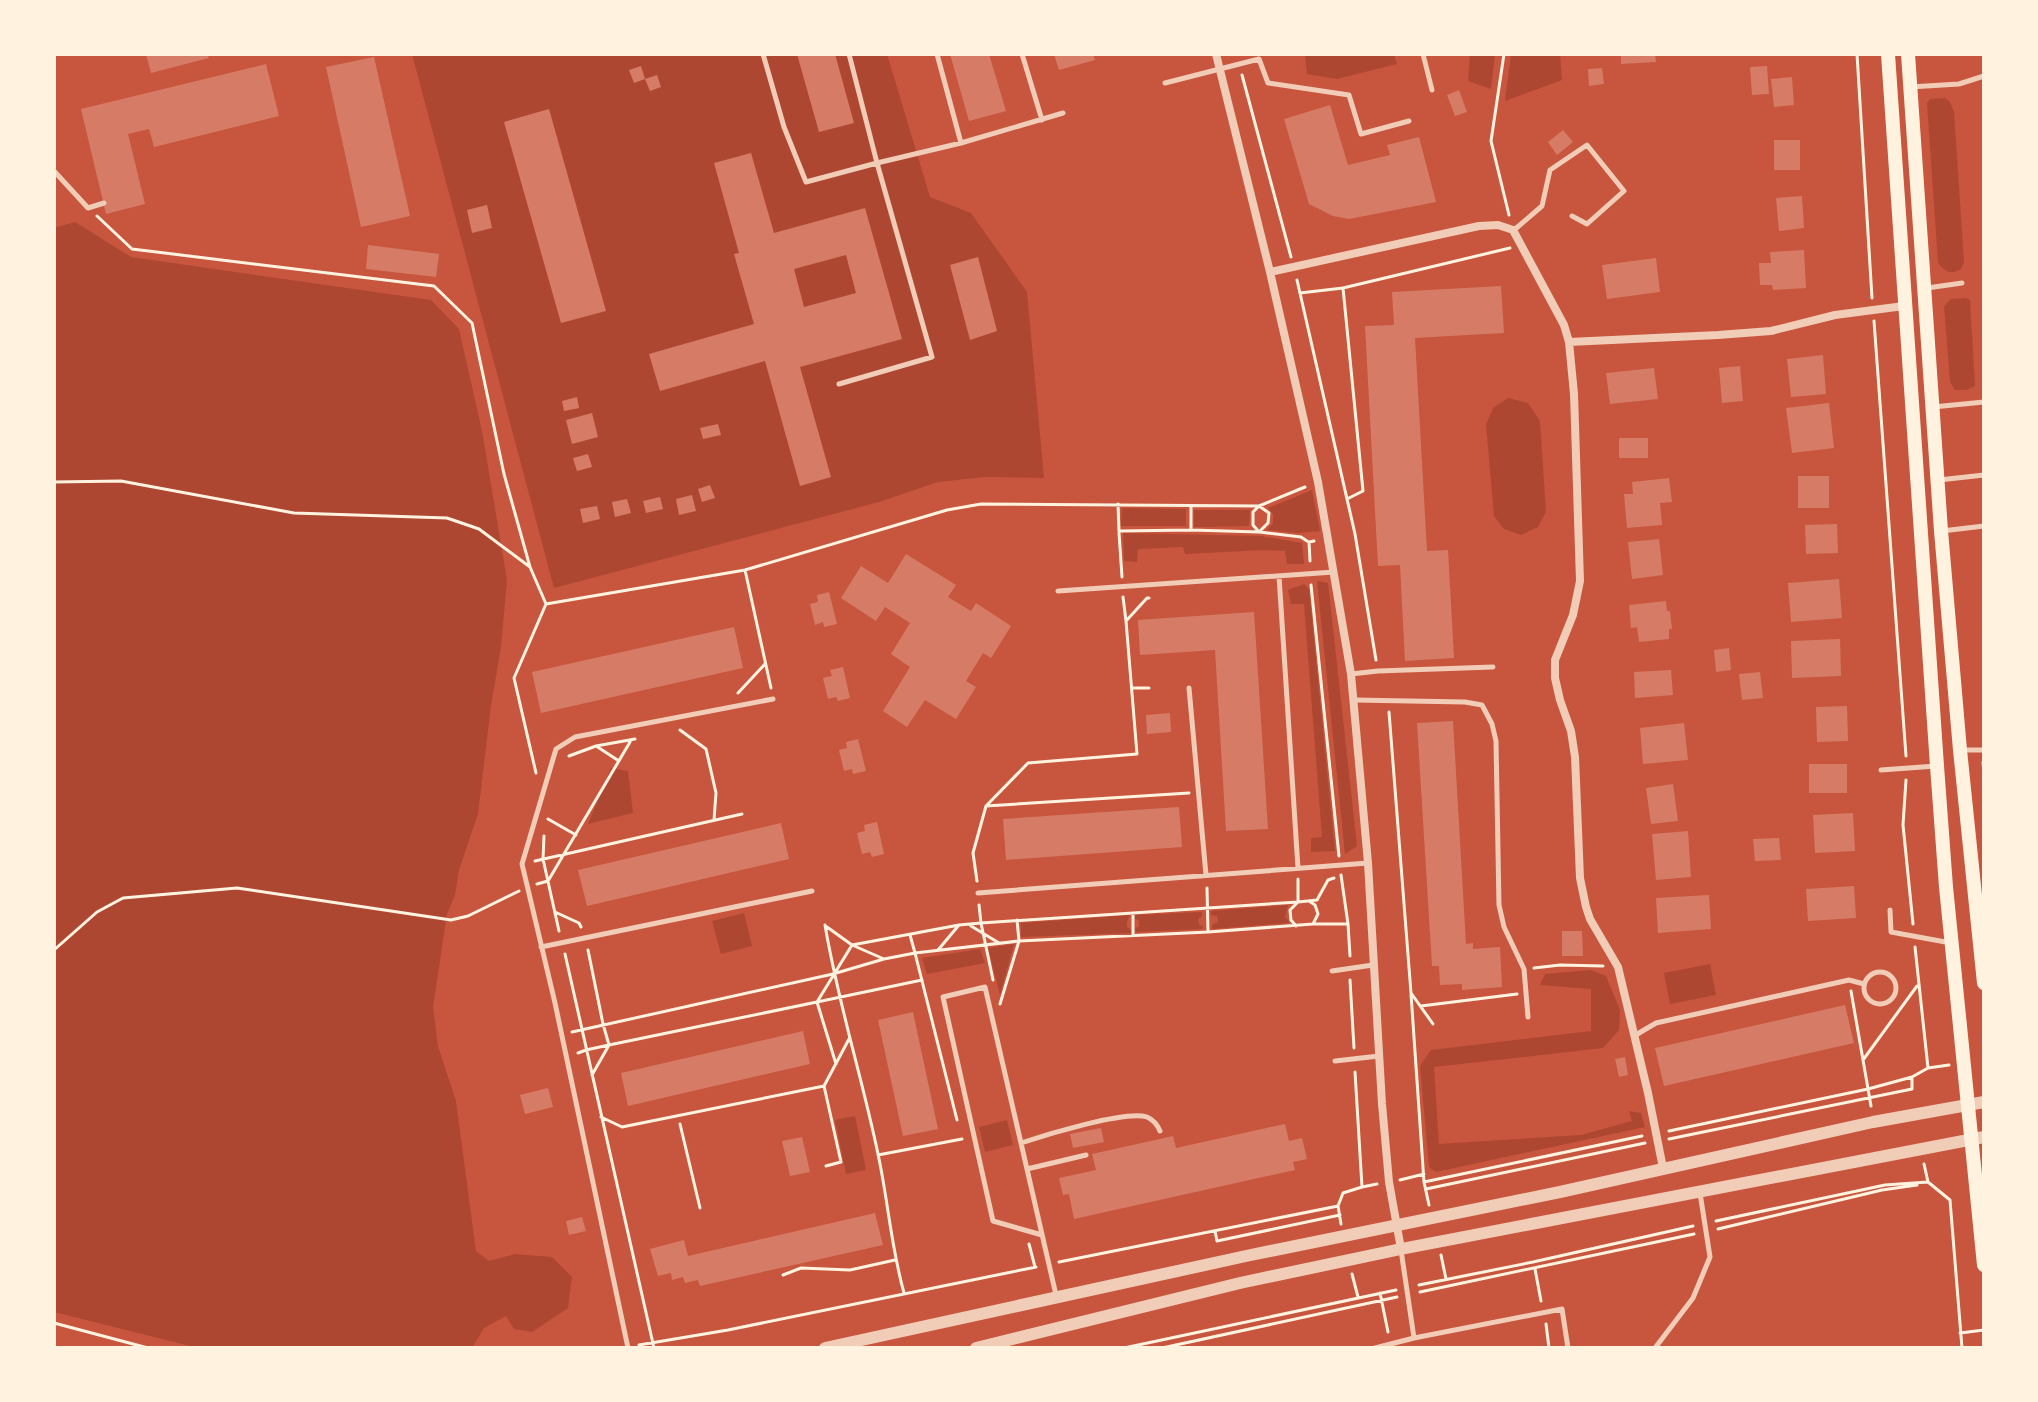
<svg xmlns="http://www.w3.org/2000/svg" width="2038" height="1402" viewBox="0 0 2038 1402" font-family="Helvetica,sans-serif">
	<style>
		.green { fill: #ae4732 }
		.building { fill: #d67c66; fill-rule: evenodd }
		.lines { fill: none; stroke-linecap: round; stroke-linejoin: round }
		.path { stroke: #fff3e0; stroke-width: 3 }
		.service { stroke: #f1ccb7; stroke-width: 5 }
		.minor { stroke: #f1ccb7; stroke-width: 8 }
		.tertiary { stroke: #f1ccb7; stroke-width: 12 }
		.secondary { stroke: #fff3e0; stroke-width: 14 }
	</style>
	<rect width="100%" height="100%" fill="#c8553d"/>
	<!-- green -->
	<path class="green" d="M412,54H887L930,197L971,213L1027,292L1044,478L985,477L938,482L879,502L554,588Z
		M1305,54H1394L1397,64L1337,79L1307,74Z
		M1470,54H1495L1491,89L1468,81Z
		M1511,54H1560L1562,80L1505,101Z
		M1945,98L1950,102L1954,112L1964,262L1961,269C1950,275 1946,272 1938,263L1927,103L1930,99Z
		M75,222L131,257L431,300L459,329L482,431L507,580L501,647L491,705L478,814L459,870L455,895L447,914L433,1007L438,1046L456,1101L476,1251L489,1261L515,1254L552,1257L572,1277L568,1308L532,1332L514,1329L506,1316L484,1328L472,1348H198L54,1312V228Z
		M1966,298L1970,300L1975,386L1966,390H1955L1950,382L1944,306L1951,299Z
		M1508,398L1528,403L1540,421L1546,512L1538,527L1521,535L1504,529L1494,516L1486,425L1493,408Z
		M1312,490L1320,531L1298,533L1267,530L1273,523V514L1268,508Z
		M1122,508L1186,509V526H1121Z
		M1194,510H1250L1249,526L1194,527Z
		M1123,533L1261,536L1302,543L1304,564H1287L1285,551L1264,550L1185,554L1183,547L1138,549L1137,562L1124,561Z
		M1317,581L1328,583L1357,846L1345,854Z
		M1304,584L1309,589L1335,851L1311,852V838L1322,837L1304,604H1291L1288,590Z
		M611,768L628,771L633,813L588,824Z
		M1288,905L1285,917L1288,920L1289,923L1212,929V925L1218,922L1217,916L1211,915V911Z
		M1202,912V916L1198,919L1199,925L1203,926L1202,929L1136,932L1135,928L1139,927V920L1135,919L1134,915Z
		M744,913L752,946L721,954L712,921Z
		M1130,915L1127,921V927L1131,930V933L1021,937V923Z
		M1014,944L1000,995L988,948Z
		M980,949L985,963L927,974L922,958Z
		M1710,964L1716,995L1670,1004L1664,973Z
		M1591,970L1606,976L1620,1010L1619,1030L1603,1048L1434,1067L1439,1144L1581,1135L1632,1121L1629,1111L1641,1113L1645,1127L1436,1172L1429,1167L1420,1066L1431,1050L1591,1031V989L1540,985L1545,974Z
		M855,1116L866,1170L846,1174L835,1120Z
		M1007,1120L1013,1145L985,1152L979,1127Z"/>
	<!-- building -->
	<path class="building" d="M146,54H207L209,58L151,73Z
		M797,54H835L854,123L819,132Z
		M950,54H989L1006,111L969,121Z
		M1054,54H1093L1095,60L1059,70Z
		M1621,54H1655L1656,62L1621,64Z
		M374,57L410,216L361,227L326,67Z
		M266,64L279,116L154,147L149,129L128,134L145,204L106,214L81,109Z
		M641,66L645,79L634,83L629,70Z
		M1767,66L1769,94L1752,95L1750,67Z
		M1602,68L1604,84L1589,86L1588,69Z
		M657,75L661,87L650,91L645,79Z
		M1792,77L1794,105L1774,107L1771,79Z
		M1459,90L1467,112L1455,116L1447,95Z
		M1330,105L1348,165L1390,155L1387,145L1419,137L1436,202L1349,219L1333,216L1309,204L1284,119Z
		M549,109L606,311L561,323L504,122Z
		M1563,130L1573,142L1557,155L1548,142Z
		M1774,140H1800V170H1774Z
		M751,153L774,233L865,208L902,339L800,367L831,477L800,486L765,361L660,391L649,354L754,324L734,254L739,253L714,163ZM846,255L856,293L804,307L794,269Z
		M1802,196L1804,228L1779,231L1776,198Z
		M487,205L492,228L472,233L467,210Z
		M368,245L439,254L436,277L366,269Z
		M1804,250L1806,288L1773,290L1772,285H1760L1759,263H1771L1770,252Z
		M978,257L997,331L970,340L950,265Z
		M1656,258L1660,292L1607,299L1602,265Z
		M1501,286L1504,333L1415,338L1427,551L1448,550L1454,658L1405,661L1400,565L1378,566L1365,326L1394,325L1392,292Z
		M1823,355L1826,394L1791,397L1787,359Z
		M1740,366L1743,401L1722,403L1719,368Z
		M1654,368L1658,399L1610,404L1606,373Z
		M577,397L579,408L564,411L562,401Z
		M1829,403L1834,448L1792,453L1786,408Z
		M592,413L598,437L572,444L566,420Z
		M718,424L721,435L703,439L700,428Z
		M1619,438H1648V458H1619Z
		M588,454L592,467L577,471L573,458Z
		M1798,476H1829V508H1798Z
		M1669,478L1672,502L1660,503L1662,525L1627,528L1624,494H1633L1632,482Z
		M710,485L715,498L702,502L698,489Z
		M692,495L696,511L679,515L676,499Z
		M660,497L663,509L646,513L643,501Z
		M627,499L631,513L615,517L612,502Z
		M597,506L600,519L583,523L580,509Z
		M1837,524L1838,553L1806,554L1805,525Z
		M1659,539L1663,575L1632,579L1628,542Z
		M906,554L956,585L948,597L971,611L976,603L1011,626L991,658L983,653L966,681L976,687L956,719L925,700L907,727L883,711L910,667L891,654L910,623L885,607L876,621L841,598L861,566L888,583Z
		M1839,579L1842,618L1791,622L1788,583Z
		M829,592L837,624L824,627L823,622L815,625L810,604L818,602L817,595Z
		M1666,601L1667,611H1670L1672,629H1669V639L1639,642L1637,627L1631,628L1629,605Z
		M1254,612L1268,829L1226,831L1215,650L1140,655L1138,620Z
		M734,627L743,668L541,713L532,672Z
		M1840,639L1841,676L1792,678L1791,641Z
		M1729,648L1731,670L1716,672L1714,650Z
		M843,667L850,698L838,701L836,697L828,699L823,678L832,676L830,670Z
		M1671,670L1673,695L1635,698L1634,672Z
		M1760,672L1763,698L1742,700L1739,674Z
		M1847,706L1848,741L1817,742L1816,707Z
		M1170,713L1171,732L1147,734L1146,715Z
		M1453,721L1466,944L1473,943V949L1500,947L1502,987L1462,990V984L1440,985L1439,966H1432L1417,723Z
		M1684,723L1688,760L1643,764L1640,728Z
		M858,739L866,771L853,774L852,769L844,771L839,750L847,748L846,742Z
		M1809,764H1847V793H1809Z
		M1673,784L1678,821L1651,824L1646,788Z
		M1179,807L1182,847L1006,860L1003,819Z
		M1853,813L1855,851L1815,853L1813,815Z
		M877,822L884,854L872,857L870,852L862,854L857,833L865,831L864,825Z
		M781,823L789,859L587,906L578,870Z
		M1688,831L1691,877L1656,880L1652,834Z
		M1779,838L1781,860L1755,861L1753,839Z
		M1854,886L1856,918L1808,921L1806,889Z
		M1709,895L1711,929L1658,933L1656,898Z
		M1562,931H1582L1583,956H1562Z
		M1845,1005L1854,1043L1664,1086L1655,1048Z
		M913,1012L938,1129L903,1136L878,1020Z
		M803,1031L810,1064L628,1106L621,1073Z
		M1625,1057L1628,1075L1619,1077L1615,1059Z
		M548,1088L553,1107L525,1114L520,1095Z
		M1285,1124L1289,1141L1302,1138L1307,1159L1293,1162L1295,1170L1074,1219L1069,1194L1063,1195L1059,1178L1096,1170L1092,1154L1173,1136L1176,1148Z
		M1101,1128L1104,1142L1073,1148L1070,1134Z
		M802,1137L810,1172L790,1176L782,1141Z
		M875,1213L883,1245L700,1286L698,1280L685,1283L683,1277L672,1280L671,1273L658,1276L650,1249L684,1240L688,1256Z
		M582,1217L586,1231L569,1235L566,1221Z"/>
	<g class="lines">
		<!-- path -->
		<path class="path" d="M1504,54L1491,141L1509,215
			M1857,54L1872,298
			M1242,75L1291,257
			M97,216L132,249L434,286L472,323L504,474L530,567
			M1297,280L1355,534L1376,660
			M1300,293L1343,288
			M1874,321L1906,756
			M54,482L121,481L294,513L447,518L479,529L530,567L546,604L745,570L947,510L981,504L1259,506L1305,487
			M1347,499L1363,491L1343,288L1510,248
			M1118,504L1119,531L1191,530
			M1191,506V530L1259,532L1253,525V512L1259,506L1269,513L1268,523L1259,532L1301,537L1307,541
			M1119,533L1122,577
			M1310,561L1309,542L1314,541
			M745,570L771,688
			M1311,585L1339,856
			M1123,597L1126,621
			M1132,688H1149
			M738,693L765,664
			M1389,712L1411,993L1433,1024
			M680,730L706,749L716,793L714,820
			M596,746L619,761
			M569,756L596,746L635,739
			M1983,762L1984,774
			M536,773L514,678L546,604
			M1906,780L1903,825L1913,924
			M986,806L1028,763L1137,754L1126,621L1147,598H1149
			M548,819L576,835
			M544,836L543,859L559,931
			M535,861L742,814
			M977,881L973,853L986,806L1189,793
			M537,884L548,881L630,742
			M1207,888L1208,932
			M1309,901L1315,905L1318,914L1313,924
			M979,905L981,923L1298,902L1317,900L1328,880L1334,878
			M555,912L579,923L581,927
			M1133,915V935
			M1348,924L1350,956
			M825,925C838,1003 862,1077 878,1154C888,1200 891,1247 904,1293
			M971,926L999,943
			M1296,926L1291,920L1290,910L1298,902V879
			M827,927L852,945L884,959L915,953L910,935
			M54,950L97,912L123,898L237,888L451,920L468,916L519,891
			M588,950L603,1024L609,1045L592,1075
			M938,950L959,925
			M565,954L654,1348
			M1534,968L1560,965L1603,966
			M1350,980L1354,1048
			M1851,991L1871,1106
			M1411,994L1424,1182L1429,1205
			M1000,1004L1019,941L1017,920
			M1421,1006L1517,994
			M572,1032L833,974L884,959
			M578,1053L586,1050L609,1045L817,1002L852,945L959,925L981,923L993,980
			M1863,1060L1917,986
			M836,1064L817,1002L922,980
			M1928,1068L1949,1065
			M601,1117L622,1127L824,1086
			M957,1120L915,953L1019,941L1208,932L1313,924H1348L1341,875
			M680,1124L700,1208
			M1669,1131L1868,1089L1912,1077
			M1669,1139L1912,1089V1077L1928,1068L1915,947
			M878,1155L962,1139
			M1924,1164L1928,1182L1950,1200L1962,1348
			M826,1166L841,1162L824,1086L849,1039
			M1400,1180L1424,1174
			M1424,1182L1642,1136
			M1362,1187L1377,1184
			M1426,1189L1645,1143
			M1716,1221L1885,1185L1928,1182
			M1341,1224L1338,1206L1343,1193L1362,1187L1355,1072
			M1718,1229L1882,1190L1917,1185
			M1215,1231L1217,1241L1340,1215
			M1029,1244L1035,1267
			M1441,1255L1446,1279
			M1059,1262L1338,1206
			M1535,1269L1541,1301
			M1352,1274L1358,1297
			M783,1275L801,1268L850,1270L895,1260
			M1419,1285L1533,1262L1693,1226
			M1420,1292L1694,1234
			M1380,1293L1388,1332
			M54,1323L148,1348
			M1546,1324L1549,1348
			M1960,1333L1984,1330
			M639,1345L728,1330L1036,1267
			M1124,1348L1396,1290
			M1162,1348L1397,1297"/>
		<!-- service -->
		<path class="service" d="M763,54L784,127L806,182L877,163L849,54
			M937,54L961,143
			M1022,54L1042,120
			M1423,54L1432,90
			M1165,83L1259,59L1268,83L1349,95L1361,134L1409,121
			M1910,87L1959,84L1984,76
			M54,171L88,208L104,203
			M1514,230L1542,206L1550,170L1587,145L1624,191L1587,224L1572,216
			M1927,288L1962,283
			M839,384L932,357L877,163L961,143L1063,113
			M1933,407L1984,402
			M1939,480L1984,475
			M1942,531L1984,526
			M1279,576L1298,868
			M1058,591L1334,572
			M1351,674L1378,671L1493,667
			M1189,688L1206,875
			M1354,700L1465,702L1482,705L1492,724L1496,741L1499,905L1504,927L1524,969L1528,1017
			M1961,750H1984
			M1881,770L1936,766
			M978,893L1368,863
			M1890,910L1891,932L1951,943
			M541,947L812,891
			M1332,971L1373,965
			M1864 988a16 16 0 1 1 32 0a16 16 0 1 1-32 0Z
			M1634,1036L1656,1023L1849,980L1864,984
			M1335,1061L1379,1056
			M1021,1143C1045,1135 1126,1110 1147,1117C1154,1120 1157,1124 1160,1131
			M1027,1169L1086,1155
			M1042,1235L993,1221L943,997L985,987L1056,1295
			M1414,1338L1562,1309L1568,1348
			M628,1348L555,1003L522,864L556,749L575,737L773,699
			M1375,1348L1414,1338L1401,1250
			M1655,1348L1693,1298L1710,1257L1700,1193"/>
		<!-- minor -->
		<path class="minor" d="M1216,54L1270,272L1318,482L1351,674L1368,863L1382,1104L1389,1182L1401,1249
			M1270,272L1479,226L1498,225L1513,230L1564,325L1569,342L1574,394L1580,581L1573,615L1555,660V678L1560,700L1571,731L1575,757L1580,878L1586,907L1590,919L1618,967L1648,1093L1663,1168
			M1569,342L1718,335L1771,331L1835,315L1904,306"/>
		<!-- tertiary -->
		<path class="tertiary" d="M825,1348L1246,1256L1560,1192L1873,1122L1984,1102
			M976,1348L1240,1283L1401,1249L1984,1137"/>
		<!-- secondary -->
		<path class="secondary" d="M1888,54L1937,766L1946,887L1984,1265
			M1908,54L1941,531L1960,750L1984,983"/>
	</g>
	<!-- border -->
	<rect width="2038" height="1402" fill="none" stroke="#fff3e0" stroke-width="112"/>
</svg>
